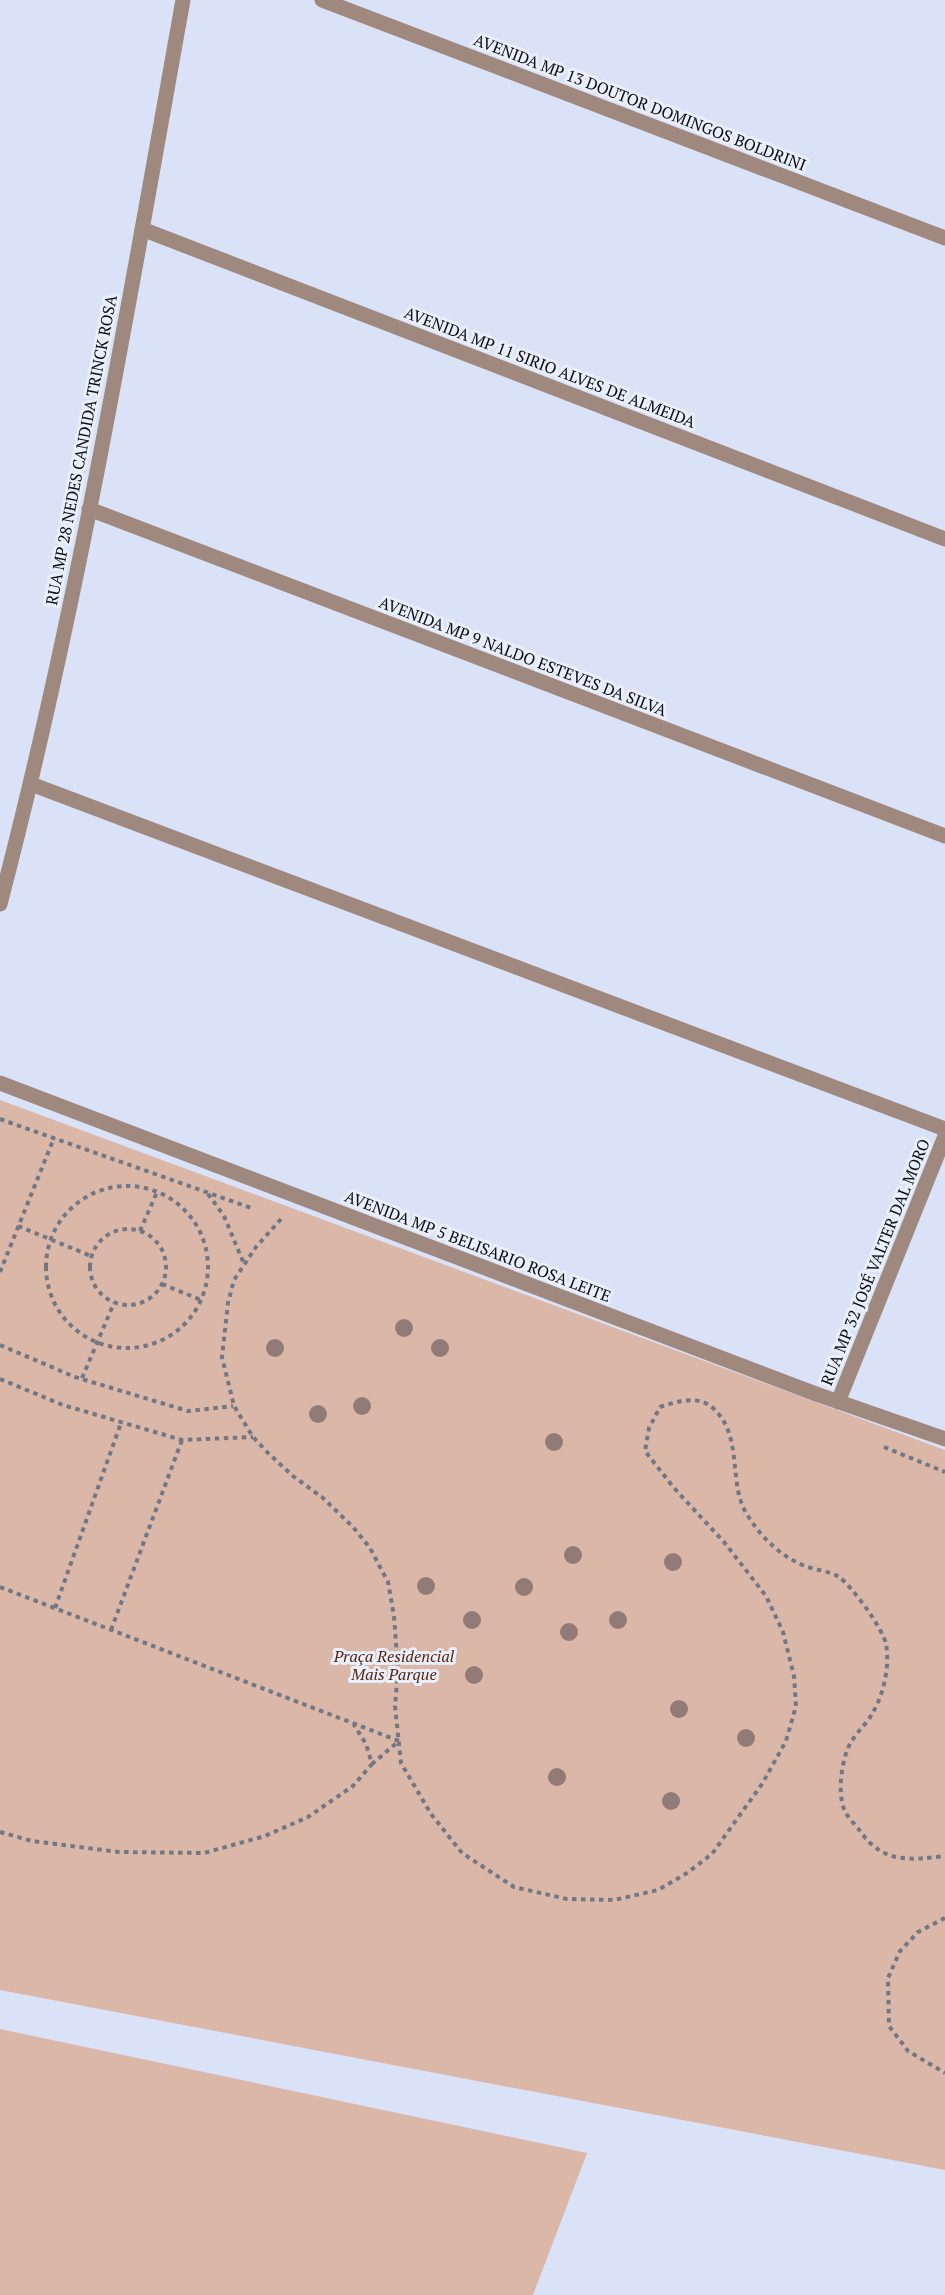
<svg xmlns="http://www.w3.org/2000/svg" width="945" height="2295" viewBox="0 0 945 2295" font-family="'PT Serif',serif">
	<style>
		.green { fill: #dbb7a8 }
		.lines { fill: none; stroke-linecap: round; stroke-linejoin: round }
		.path { stroke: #717784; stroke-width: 4; stroke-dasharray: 4.5 4.5; stroke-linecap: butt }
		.minor { stroke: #9f887e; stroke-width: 15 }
		.tree { fill: #927b76 }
		.labels { text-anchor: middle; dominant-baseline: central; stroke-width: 6; stroke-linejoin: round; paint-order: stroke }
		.street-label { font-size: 16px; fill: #090c12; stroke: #eaeffc }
		.park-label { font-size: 16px; font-style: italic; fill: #57260d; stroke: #eaeffc }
	</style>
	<rect width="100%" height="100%" fill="#d9e2f7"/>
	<!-- green -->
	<path class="green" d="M0,1100L945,1450V2170L0,1990Z
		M0,2029L587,2153L533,2295H0Z"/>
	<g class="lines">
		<!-- path -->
		<path class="path" d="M0,1119L251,1208
			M46 1267a81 81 0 1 1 162 0a81 81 0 1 1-162 0Z
			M208,1194L224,1216L244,1264
			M281,1219L256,1247L234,1280L228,1303L222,1357L234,1406L253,1437L268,1453L293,1476L323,1498L353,1527L370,1548L388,1582L394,1616L398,1670L395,1706L401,1763L431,1814L462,1853L514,1887L567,1899L614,1900L658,1890L687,1873L712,1854L762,1784L786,1741L796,1706L794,1676L783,1632L766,1596L724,1542L674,1488L645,1451L649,1428L660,1407C679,1401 699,1394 715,1410C744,1439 727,1485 748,1516C762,1538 780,1556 805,1566C815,1570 830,1571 839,1577C852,1586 883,1629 886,1644C890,1666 884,1694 872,1714C867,1723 859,1730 853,1739C842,1754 837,1791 844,1809C847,1817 855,1824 860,1831C883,1864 910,1860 945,1856
			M18,1226L91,1256
			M90 1267a38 38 0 1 1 76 0a38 38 0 1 1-76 0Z
			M140,1231L157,1192
			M0,1272L54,1138
			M162,1284L201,1300
			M0,1345L75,1377L188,1411L233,1406
			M82,1378L114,1303
			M0,1379L63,1405L182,1440L253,1437
			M884,1447L945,1472
			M0,1587L399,1741L372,1764
			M55,1608L121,1423
			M111,1630L182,1440
			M0,1832L32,1841L119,1852L204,1853L265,1836L308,1817L353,1786L372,1764L366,1744L354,1725
			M945,1918L918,1932L900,1951L888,1978L889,2026L908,2051L945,2073"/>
		<!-- minor -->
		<path class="minor" d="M322,0L945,238
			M142,229L945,539
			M89,509L945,836
			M31,784L945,1129
			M0,904C78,607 129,302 183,0
			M0,1083L816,1394L945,1439
			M838,1402L945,1136"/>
	</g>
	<!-- trees -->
	<g class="tree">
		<circle cx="404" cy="1328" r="9"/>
		<circle cx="275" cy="1348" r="9"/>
		<circle cx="440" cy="1348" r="9"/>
		<circle cx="362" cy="1406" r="9"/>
		<circle cx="318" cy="1414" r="9"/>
		<circle cx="554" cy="1442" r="9"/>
		<circle cx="573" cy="1555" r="9"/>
		<circle cx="673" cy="1562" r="9"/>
		<circle cx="426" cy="1586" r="9"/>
		<circle cx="524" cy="1587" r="9"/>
		<circle cx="472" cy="1620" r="9"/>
		<circle cx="618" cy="1620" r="9"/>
		<circle cx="569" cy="1632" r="9"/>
		<circle cx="474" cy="1675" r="9"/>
		<circle cx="679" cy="1709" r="9"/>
		<circle cx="746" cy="1738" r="9"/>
		<circle cx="557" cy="1777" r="9"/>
		<circle cx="671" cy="1801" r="9"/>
	</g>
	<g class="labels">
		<!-- street labels -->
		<g class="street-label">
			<text transform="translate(640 102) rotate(21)">AVENIDA MP 13 DOUTOR DOMINGOS BOLDRINI</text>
			<text transform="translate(550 367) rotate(21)">AVENIDA MP 11 SIRIO ALVES DE ALMEIDA</text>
			<text transform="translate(81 450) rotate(-79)">RUA MP 28 NEDES CANDIDA TRINCK ROSA</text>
			<text transform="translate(523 656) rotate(21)">AVENIDA MP 9 NALDO ESTEVES DA SILVA</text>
			<text transform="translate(478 1246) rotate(21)">AVENIDA MP 5 BELISARIO ROSA LEITE</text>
			<text transform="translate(875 1262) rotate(-68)">RUA MP 32 JOSÉ VALTER DAL MORO</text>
		</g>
		<!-- park labels -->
		<g class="park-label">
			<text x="394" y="1656">Praça Residencial<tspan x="394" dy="18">Mais Parque</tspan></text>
		</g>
	</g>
</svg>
